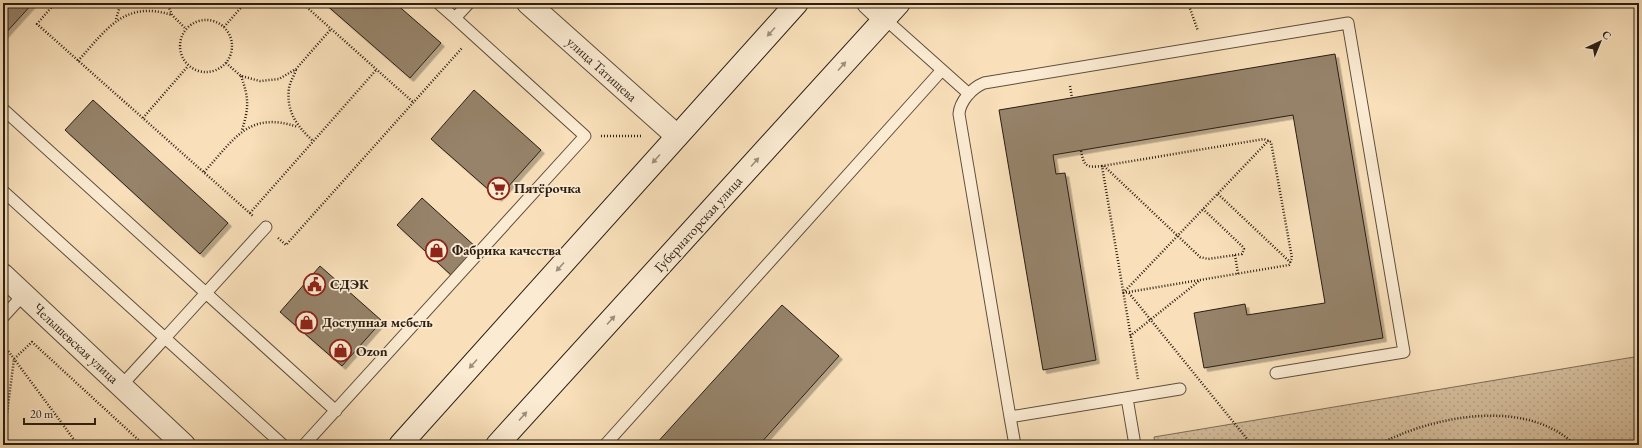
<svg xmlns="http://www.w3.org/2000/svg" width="1642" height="448" viewBox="0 0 1642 448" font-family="'EB Garamond',serif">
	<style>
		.grass { fill: url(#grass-dots); stroke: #806e58 }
		.building { fill: #96836a; stroke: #2b1e13; filter: url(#shadow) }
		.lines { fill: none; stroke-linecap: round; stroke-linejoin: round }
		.lane-casing { stroke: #5e4e3d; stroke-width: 13 }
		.street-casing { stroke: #5e4e3d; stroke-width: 24 }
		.secondary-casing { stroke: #2b1e13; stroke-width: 24 }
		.path { stroke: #2b1e13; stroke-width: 2.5; stroke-dasharray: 1 2; stroke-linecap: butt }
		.lane { stroke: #fbebd2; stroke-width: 11 }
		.street { stroke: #fbebd2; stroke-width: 22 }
		.secondary { stroke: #fbebd2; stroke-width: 22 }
		.oneway { fill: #9d8f7c }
		.labels { text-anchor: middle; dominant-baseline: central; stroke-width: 3.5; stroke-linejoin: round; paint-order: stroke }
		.street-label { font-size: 14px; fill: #2b1e13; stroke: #fbebd2 }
		.poi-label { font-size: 14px; font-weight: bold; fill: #2b1e13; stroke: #fbebd2; text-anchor: start }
	</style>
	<defs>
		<pattern id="grass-dots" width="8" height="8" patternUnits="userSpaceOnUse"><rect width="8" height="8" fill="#d6bf9e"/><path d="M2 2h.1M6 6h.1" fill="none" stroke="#b8a487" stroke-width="1.8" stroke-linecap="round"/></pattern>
		<filter id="shadow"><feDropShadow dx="3.5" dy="3.5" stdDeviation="0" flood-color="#0004"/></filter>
	</defs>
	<rect width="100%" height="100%" fill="#f9e0ba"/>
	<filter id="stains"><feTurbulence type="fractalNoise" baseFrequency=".005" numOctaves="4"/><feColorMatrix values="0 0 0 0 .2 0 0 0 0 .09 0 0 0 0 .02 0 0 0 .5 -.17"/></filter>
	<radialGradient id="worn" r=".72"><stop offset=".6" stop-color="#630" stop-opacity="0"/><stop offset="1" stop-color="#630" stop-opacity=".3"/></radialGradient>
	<!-- grass -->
	<path class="grass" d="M1634,357L1639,385V445H1155L1154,437Z"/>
	<!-- building -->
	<path class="building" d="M3,3H33L3,36Z
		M324,3H395L441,43L410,78Z
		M1335,54L1383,338L1204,368L1194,313L1245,304L1247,315L1325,303L1293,115L1053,155L1056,174L1065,173L1096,360L1043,370L999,110Z
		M474,90L541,150L498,198L431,139Z
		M93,100L228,223L200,254L65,130Z
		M422,198L478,249L452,276L397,225Z
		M320,266L382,321L342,366L280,312Z
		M782,305L839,356L759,445H655Z"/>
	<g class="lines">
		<defs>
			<path id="lane" d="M438,3L455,18
				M885,19L969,94
				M3,109L336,411
				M3,191L165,338L266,227
				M3,317L24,294
				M121,386L165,338L283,445
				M1180,389L1010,417L959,114C960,101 972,88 984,83L1348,23L1404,352L1276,373
				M1127,398L1135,445
				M1010,417L1015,445
				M304,445L585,136L455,18L469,3
				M605,445L942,70"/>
			<path id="street" d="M528,3L677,136
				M868,3L885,19
				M3,275L184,445"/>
			<path id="secondary" d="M400,445L797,3
				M497,445L899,3"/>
		</defs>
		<!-- lane casing -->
		<use href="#lane" class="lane-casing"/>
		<!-- street casing -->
		<use href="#street" class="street-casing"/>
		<!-- secondary casing -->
		<use href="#secondary" class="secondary-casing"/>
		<!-- path -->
		<path class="path" d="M55,3L37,24L253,216
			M167,3L172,15L186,29
			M302,3L413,102
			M1188,3L1198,31
			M116,19L121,3
			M180 46a26 26 0 1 1 52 0a26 26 0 1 1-52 0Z
			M224,27L245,3
			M78,61C107,29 124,0 172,15
			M226,63L241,76L260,81L279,79L296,69L331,29
			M296,70C294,76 290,82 289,88C286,112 297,126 313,141
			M241,76C249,98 249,108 242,130
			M1070,86L1072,98
			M143,118L188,66
			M601,136H642
			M1081,151C1084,166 1086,168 1102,166
			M1104,166L1200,257L1208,259L1242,254L1244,249L1242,246L1203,209
			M204,172C234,140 248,110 298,127
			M1218,194L1291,263
			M250,213L377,69
			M278,238L286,245L462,48
			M1235,255L1238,274
			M1123,293L1289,265L1292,258L1271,142L1264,139L1102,166L1138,379
			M1123,293L1269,140
			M1129,293L1252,445
			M1130,336L1199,281
			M3,344L78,445
			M3,445L14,359L32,342L144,445
			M1378,445C1432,416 1526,397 1575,445"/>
		<!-- lane -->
		<use href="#lane" class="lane"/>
		<!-- street -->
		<use href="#street" class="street"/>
		<!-- secondary -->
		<use href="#secondary" class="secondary"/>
	</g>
	<!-- one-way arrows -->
	<defs><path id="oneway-solid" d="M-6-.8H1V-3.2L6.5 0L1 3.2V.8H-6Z"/></defs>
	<g class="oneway">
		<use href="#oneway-solid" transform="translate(771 32) rotate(132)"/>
		<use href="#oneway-solid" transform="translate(842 66) rotate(-48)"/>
		<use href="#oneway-solid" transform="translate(656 159) rotate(132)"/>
		<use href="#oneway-solid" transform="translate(755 162) rotate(-48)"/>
		<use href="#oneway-solid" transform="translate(560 267) rotate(132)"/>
		<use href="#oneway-solid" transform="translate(611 320) rotate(-48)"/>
		<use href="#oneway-solid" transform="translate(473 364) rotate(132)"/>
		<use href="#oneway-solid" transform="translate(523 416) rotate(-48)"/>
	</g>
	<!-- icons -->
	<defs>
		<symbol id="supermarket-ring" viewBox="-11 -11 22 22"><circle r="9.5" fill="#fbebd2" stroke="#8f2418" stroke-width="1.5"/><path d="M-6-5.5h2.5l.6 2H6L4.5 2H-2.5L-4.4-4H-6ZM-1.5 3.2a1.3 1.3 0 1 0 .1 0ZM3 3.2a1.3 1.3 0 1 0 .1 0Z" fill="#8f2418"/></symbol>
		<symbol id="shop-ring" viewBox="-11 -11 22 22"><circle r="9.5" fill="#fbebd2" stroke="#8f2418" stroke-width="1.5"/><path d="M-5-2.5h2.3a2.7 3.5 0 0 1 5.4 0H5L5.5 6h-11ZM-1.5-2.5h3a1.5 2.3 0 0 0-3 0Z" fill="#8f2418"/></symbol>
		<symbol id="civic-ring" viewBox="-11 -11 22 22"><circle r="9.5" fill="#fbebd2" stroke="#8f2418" stroke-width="1.5"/><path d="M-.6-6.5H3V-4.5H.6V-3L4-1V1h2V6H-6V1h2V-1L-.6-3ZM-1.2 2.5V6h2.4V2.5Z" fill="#8f2418"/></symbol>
	</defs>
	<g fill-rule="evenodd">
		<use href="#supermarket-ring" x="486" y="176" width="25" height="25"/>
		<use href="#shop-ring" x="424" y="238" width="25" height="25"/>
		<use href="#civic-ring" x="302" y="272" width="25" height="25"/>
		<use href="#shop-ring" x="294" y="310" width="25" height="25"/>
		<use href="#shop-ring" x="328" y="338" width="25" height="25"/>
	</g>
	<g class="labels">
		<!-- street labels -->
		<g class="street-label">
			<text transform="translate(602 69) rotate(42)">улица Татищева</text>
			<text transform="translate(698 224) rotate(-48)">Губернаторская улица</text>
			<text transform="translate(76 343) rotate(43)">Челышевская улица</text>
		</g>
		<!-- poi labels -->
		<g class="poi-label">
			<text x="514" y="188">Пятёрочка</text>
			<text x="452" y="250">Фабрика качества</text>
			<text x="330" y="284">СДЭК</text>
			<text x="322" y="322">Доступная мебель</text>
			<text x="356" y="351">Ozon</text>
		</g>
	</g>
	<!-- margin -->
	<rect width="1642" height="448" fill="none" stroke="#f9e0ba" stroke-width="16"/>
	<rect x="4" y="4" width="1634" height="440" fill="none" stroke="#2b1e13" stroke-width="2"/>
	<rect x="8" y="8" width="1626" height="432" fill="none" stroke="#2b1e13"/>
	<!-- north arrow -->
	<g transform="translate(1600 42) rotate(44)" stroke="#fbebd2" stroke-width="3" paint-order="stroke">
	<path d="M0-3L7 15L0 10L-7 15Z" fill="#2b1e13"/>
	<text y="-6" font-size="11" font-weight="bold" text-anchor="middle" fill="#2b1e13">С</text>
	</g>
	<!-- scale -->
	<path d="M24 418v6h71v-6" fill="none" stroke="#2b1e13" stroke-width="2"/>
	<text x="30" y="418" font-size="12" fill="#2b1e13" stroke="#fbebd2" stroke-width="3" paint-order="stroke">20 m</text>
	<rect width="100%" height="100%" filter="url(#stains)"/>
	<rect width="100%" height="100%" fill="url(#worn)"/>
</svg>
